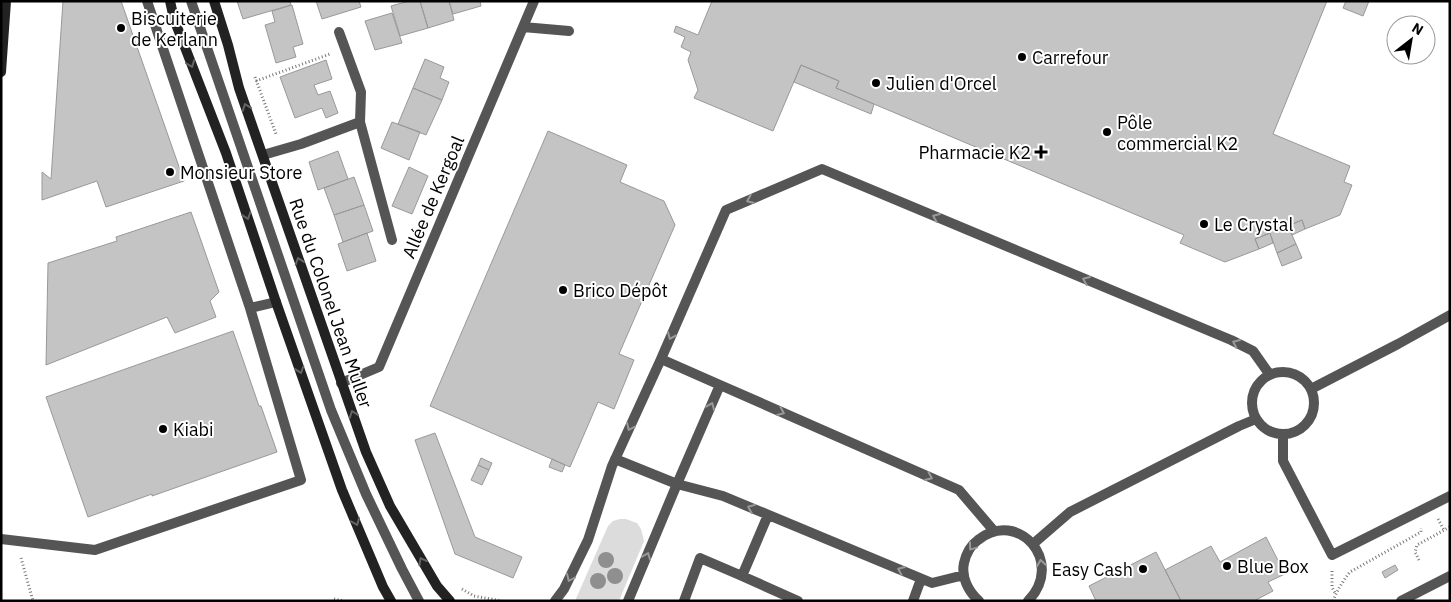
<svg xmlns="http://www.w3.org/2000/svg" width="1451" height="602" viewBox="0 0 1451 602" font-family="'IBM Plex Sans',sans-serif">
	<style>
		.green { fill: #dcdcdc }
		.building { fill: #c4c4c4; stroke: #999 }
		.lines { fill: none; stroke-linecap: round; stroke-linejoin: round }
		.path { stroke: #777; stroke-width: 3; stroke-dasharray: 1 2.5; stroke-linecap: butt }
		.service { stroke: #555; stroke-width: 10 }
		.minor { stroke: #555; stroke-width: 10 }
		.secondary { stroke: #222; stroke-width: 10 }
		.tree { fill: #8f8f8f }
		.oneway { stroke: #646464 }
		.oneway2 { stroke: #999 }
		.poi-dot { fill: #000; stroke: #fff; stroke-width: 2 }
		.labels { text-anchor: middle; dominant-baseline: central; stroke-width: 4; stroke-linejoin: round; paint-order: stroke }
		.poi-label { font-size: 18px; fill: #000; stroke: #fff; text-anchor: start }
		.street-label { font-size: 18px; fill: #000; stroke: #fff }
	</style>
	<rect width="100%" height="100%" fill="#fff"/>
	<!-- green -->
	<path class="green" d="M620,519H626L637,523L641,529L644,541L619,601H575L608,526L613,521Z"/>
	<!-- building -->
	<path class="building" d="M63,1H121L184,181L106,207L97,181L42,200V172L51,179Z
		M237,1H290L291,5L243,19Z
		M316,1H359L361,7L322,19Z
		M409,1H420L428,28L400,36L391,6Z
		M420,1H449L454,20L428,28Z
		M449,1H480L481,6L453,14Z
		M712,1H1327L1273,134L1350,166L1344,182L1352,185L1340,215L1305,229L1302,220L1288,226L1296,244L1277,253L1270,233L1255,239L1259,249L1225,262L1180,243L1184,235L836,88L839,81L801,65L773,131L694,98L698,90L688,60L691,52L681,47L685,37L674,32L676,26L698,35Z
		M1346,1H1369L1363,16L1343,8Z
		M292,5L303,44L293,47L296,57L276,63L265,25L275,22L272,11Z
		M392,13L402,43L375,50L365,21Z
		M425,59L444,67L440,78L449,82L442,100L413,88Z
		M326,60L332,79L314,85L318,95L330,91L338,113L326,118L322,108L295,118L280,77Z
		M801,65L839,81L836,88L874,104L871,114L794,82Z
		M413,88L442,100L426,135L398,124Z
		M392,122L420,132L409,160L381,148Z
		M548,131L627,165L620,182L664,201L675,225L619,354L634,360L614,409L598,402L570,467L430,406Z
		M338,151L348,179L318,190L309,162Z
		M409,167L428,176L412,214L392,206Z
		M354,177L364,205L334,215L324,188Z
		M364,205L373,231L343,242L334,215Z
		M191,212L219,292L210,301L216,317L175,333L167,317L46,365L48,263L117,241L116,237Z
		M1302,220L1305,229L1292,235L1288,226Z
		M367,233L376,261L347,271L338,244Z
		M1270,233L1273,243L1259,249L1255,239Z
		M1296,244L1302,258L1282,266L1277,253Z
		M233,331L259,406H261L277,452L152,496V494L88,517L46,397Z
		M435,433L475,537L522,557L513,578L455,554L415,440Z
		M481,458L492,463L489,470L478,465Z
		M552,459L565,465L562,472L549,467Z
		M478,465L489,470L482,485L471,480Z
		M1266,537L1285,574L1268,582L1273,591L1254,601H1181L1165,570L1211,546L1220,562Z
		M1156,552L1181,601H1096L1089,586Z
		M1395,565L1398,570L1385,578L1382,572Z"/>
	<g class="lines">
		<!-- path -->
		<path class="path" d="M255,77L276,134
			M256,81L330,54
			M1438,519L1444,530
			M21,558L33,601
			M1419,560L1415,552L1417,545L1450,527
			M1332,571V587L1335,593
			M462,589L474,596L502,601
			M334,599L343,601
			M1333,601C1337,590 1343,581 1350,572L1421,532V528"/>
		<!-- service -->
		<path class="service" d="M191,1L331,410L366,494L402,569L419,601
			M523,27L569,31
			M250,308L276,302
			M661,359L726,210L822,169L1231,340L1253,351L1270,375
			M1252 403a31 31 0 1 1 62 0a31 31 0 1 1-62 0Z
			M341,383L379,367L534,1
			M720,385L959,490L994,531
			M1311,389L1398,344L1450,315
			M1283,434V461L1332,555L1450,496
			M615,459L677,484L723,496L932,583L964,575
			M768,515L742,576L798,601
			M1,539L95,550L301,480L250,308L147,1
			M1033,544L1070,512L1239,426L1256,419
			M555,601L564,589L588,540L612,466L661,359L720,385L677,484L628,601
			M684,601L700,558L742,576
			M913,601L921,579
			M979,601C968,591 961,577 964,563C966,554 971,545 978,540C1018,508 1066,562 1028,601"/>
		<!-- minor -->
		<path class="minor" d="M339,32L361,92L360,122L392,240
			M263,155L301,144L360,122
			M1401,601L1450,576"/>
		<!-- secondary -->
		<path class="secondary" d="M170,1L174,19L226,153L276,302L342,490L383,587L391,601
			M214,1L228,45L239,88L366,452L390,506L437,586L450,601
			M1,72L6,1"/>
	</g>
	<!-- trees -->
	<g class="tree">
		<circle cx="606" cy="560" r="8"/>
		<circle cx="615" cy="576" r="8"/>
		<circle cx="598" cy="581" r="8"/>
	</g>
	<!-- one-way arrows -->
	<defs><path id="oneway-chevron" d="M-2-3.5L2.5 0L-2 3.5" fill="none" stroke-width="1.6" stroke-linecap="round" stroke-linejoin="round" transform="scale(1.25)"/></defs>
	<g class="oneway">
		<use href="#oneway-chevron" transform="translate(191 64) rotate(69)"/>
		<use href="#oneway-chevron" transform="translate(246 107) rotate(-110)"/>
		<use href="#oneway-chevron" transform="translate(247 216) rotate(71)"/>
		<use href="#oneway-chevron" transform="translate(299 261) rotate(-109)"/>
		<use href="#oneway-chevron" transform="translate(300 370) rotate(71)"/>
		<use href="#oneway-chevron" transform="translate(353 414) rotate(-110)"/>
		<use href="#oneway-chevron" transform="translate(356 522) rotate(67)"/>
		<use href="#oneway-chevron" transform="translate(422 561) rotate(-120)"/>
	</g>
	<g class="oneway2">
		<use href="#oneway-chevron" transform="translate(750 200) rotate(157)"/>
		<use href="#oneway-chevron" transform="translate(936 217) rotate(-157)"/>
		<use href="#oneway-chevron" transform="translate(1086 280) rotate(-157)"/>
		<use href="#oneway-chevron" transform="translate(671 336) rotate(114)"/>
		<use href="#oneway-chevron" transform="translate(1236 343) rotate(-155)"/>
		<use href="#oneway-chevron" transform="translate(711 406) rotate(-67)"/>
		<use href="#oneway-chevron" transform="translate(781 412) rotate(24)"/>
		<use href="#oneway-chevron" transform="translate(630 427) rotate(115)"/>
		<use href="#oneway-chevron" transform="translate(929 477) rotate(24)"/>
		<use href="#oneway-chevron" transform="translate(751 508) rotate(-158)"/>
		<use href="#oneway-chevron" transform="translate(972 547) rotate(127)"/>
		<use href="#oneway-chevron" transform="translate(647 556) rotate(-68)"/>
		<use href="#oneway-chevron" transform="translate(1041 563) rotate(-99)"/>
		<use href="#oneway-chevron" transform="translate(901 570) rotate(-157)"/>
		<use href="#oneway-chevron" transform="translate(570 578) rotate(115)"/>
	</g>
	<!-- markers -->
	<g class="poi-dot">
		<circle cx="121" cy="28" r="5"/>
		<circle cx="1022" cy="57" r="5"/>
		<circle cx="876" cy="83" r="5"/>
		<circle cx="1107" cy="132" r="5"/>
		<path d="M1038.5 144.5h5v5h5v5h-5v5h-5v-5h-5v-5h5z"/>
		<circle cx="170" cy="172" r="5"/>
		<circle cx="1204" cy="224" r="5"/>
		<circle cx="563" cy="290" r="5"/>
		<circle cx="163" cy="429" r="5"/>
		<circle cx="1227" cy="566" r="5"/>
		<circle cx="1143" cy="569" r="5"/>
	</g>
	<g class="labels">
		<!-- poi labels -->
		<g class="poi-label">
			<text x="131" y="18">Biscuiterie<tspan x="131" dy="21">de Kerlann</tspan></text>
			<text x="1032" y="57">Carrefour</text>
			<text x="886" y="83">Julien d'Orcel</text>
			<text x="1117" y="122">Pôle<tspan x="1117" dy="21">commercial K2</tspan></text>
			<text x="1031" y="152" text-anchor="end">Pharmacie K2</text>
			<text x="180" y="172">Monsieur Store</text>
			<text x="1214" y="224">Le Crystal</text>
			<text x="573" y="290">Brico Dépôt</text>
			<text x="173" y="429">Kiabi</text>
			<text x="1237" y="566">Blue Box</text>
			<text x="1133" y="569" text-anchor="end">Easy Cash</text>
		</g>
		<!-- street labels -->
		<g class="street-label">
			<text transform="translate(433 197) rotate(-67)">Allée de Kergoal</text>
			<text transform="translate(331 303) rotate(71)">Rue du Colonel Jean Muller</text>
		</g>
	</g>
	<!-- border -->
	<rect width="1451" height="602" fill="none" stroke="#000000" stroke-width="5"/>
	<!-- north arrow -->
	<g transform="translate(1411 40) rotate(31)"><circle r="24" fill="#ffffff" stroke="#999999"/>
	<path d="M0-4L9 19L0 12L-9 19Z" fill="#000000"/>
	<text y="-8" font-size="14" font-weight="bold" text-anchor="middle" fill="#000000">N</text>
	</g>
</svg>
